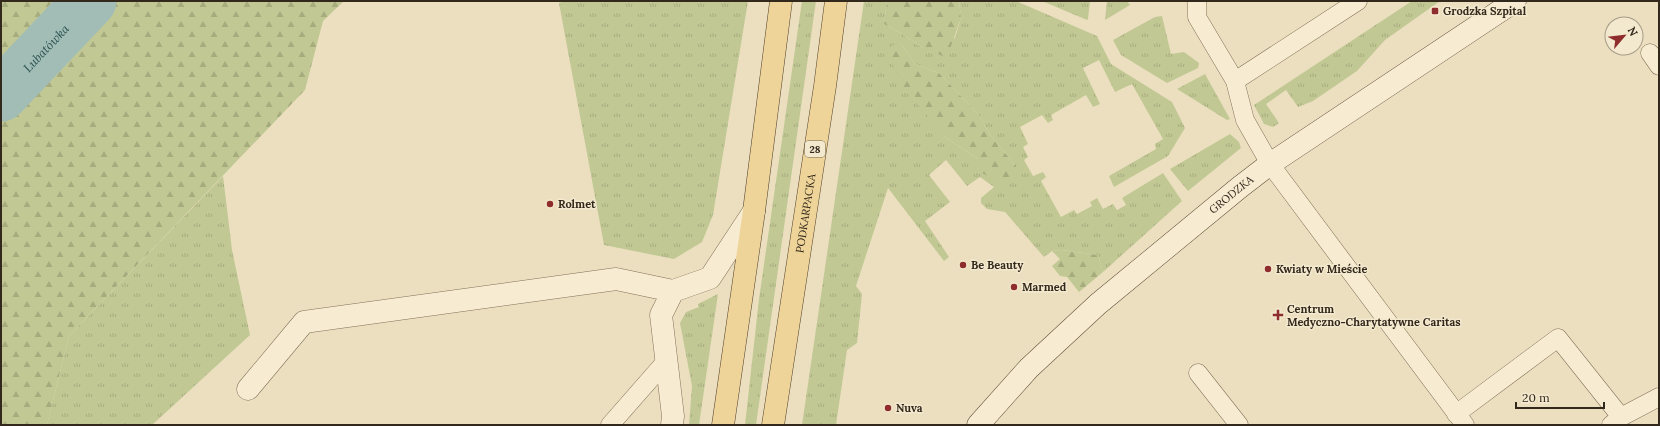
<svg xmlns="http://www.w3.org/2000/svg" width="1660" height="426" viewBox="0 0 1660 426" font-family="Lora,serif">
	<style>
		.grass { fill: url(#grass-tufts); fill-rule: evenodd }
		.forest { fill: url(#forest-firs) }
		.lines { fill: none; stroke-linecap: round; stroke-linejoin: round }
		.river { stroke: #a2bdb6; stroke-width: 53 }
		.lane-casing { stroke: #837059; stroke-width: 19 }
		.street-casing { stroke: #837059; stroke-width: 23 }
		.secondary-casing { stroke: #65513c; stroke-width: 23 }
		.primary-casing { stroke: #513e2d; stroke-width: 23 }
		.lane { stroke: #f7ecd2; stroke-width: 18 }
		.street { stroke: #f7ecd2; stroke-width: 22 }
		.secondary { stroke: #f7ecd2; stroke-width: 22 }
		.primary { stroke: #eed498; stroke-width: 22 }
		.poi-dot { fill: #8f2c2c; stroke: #f3e9ce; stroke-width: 1.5 }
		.labels { text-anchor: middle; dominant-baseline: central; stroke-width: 3; stroke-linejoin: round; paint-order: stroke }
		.shield { fill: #f3e9ce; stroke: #6d6251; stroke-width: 1 }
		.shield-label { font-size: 10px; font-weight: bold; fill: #33281c }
		.poi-label { font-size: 11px; font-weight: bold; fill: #33281c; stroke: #f3e9ce; text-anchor: start }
		.street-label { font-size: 11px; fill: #33281c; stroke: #f3e9ce }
		.water-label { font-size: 12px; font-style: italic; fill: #2c5250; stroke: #f3e9ce }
	</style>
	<defs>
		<pattern id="grass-tufts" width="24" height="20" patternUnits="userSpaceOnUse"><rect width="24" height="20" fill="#c2c894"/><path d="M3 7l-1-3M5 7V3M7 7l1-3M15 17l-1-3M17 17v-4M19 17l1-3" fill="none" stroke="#a7ac7f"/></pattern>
		<pattern id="forest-firs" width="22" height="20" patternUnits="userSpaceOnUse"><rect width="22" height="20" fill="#c2c894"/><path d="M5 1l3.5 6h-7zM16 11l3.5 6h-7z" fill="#a7ac7f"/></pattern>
	</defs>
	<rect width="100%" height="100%" fill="#ebdfbf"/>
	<!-- grass -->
	<path class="grass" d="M565,1H748L713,215L702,242L674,259L604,245L559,3Z
		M802,1H816L756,425H745L759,299Z
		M864,1H887L884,24L902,34L923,48L955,38L961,18L959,1H1016L1097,36L1111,64L1172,102L1185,128L1168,156L1114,187L1109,176L1156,149L1155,144L1163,139L1132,84L1115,92L1099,60L1083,68L1100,104L1093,107L1086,95L1051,115L1053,120L1048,123L1042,115L1020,127L1028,144L1023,147L1028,157L1024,160L1033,176L1043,172L1046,177L1041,181L1061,217L1074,210L1077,214L1092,206L1090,202L1097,198L1103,209L1113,204L1117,210L1126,205L1122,198L1163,173L1182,201L1103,272L1098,255L1062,250L1052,251L1044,257L1005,212L987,209L981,203V198L994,187L980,177L967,186L946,160L929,175L950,202L925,221L949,257L944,261L888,188L856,286L862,294L857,343L847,350L836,425H802ZM900,42L915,64L939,73L978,114L991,136L1015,165L1004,185L978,159L945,137Z
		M1042,1H1090L1088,19L1087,20Z
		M1107,1H1127L1130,5L1105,20Z
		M1412,1H1440L1385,40L1357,71L1313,101L1298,107L1286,90L1266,104L1279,123L1273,127L1264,124L1254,105Z
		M1162,16L1171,54L1184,52L1199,63L1198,68L1167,83L1121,55L1113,40L1155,17Z
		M1205,74L1230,119L1227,120L1177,89Z
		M1230,134L1239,142L1241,148L1188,191L1170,169Z
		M223,176L232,250L250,335L152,425H47L69,336Z
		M718,294L699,425H689L692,386L680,323L686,312L699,307L698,304Z"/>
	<!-- forest -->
	<path class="forest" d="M1,1H344L323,21L305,90L69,336L47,425H1Z
		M887,1H959L961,18L950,49L945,57L923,48L902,34L884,24Z
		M900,42L915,64L939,73L978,114L991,136L1015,165V174L1004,185L980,172L978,159L945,137L906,90L891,61L890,47Z
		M1062,250L1098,255L1103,272L1079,292L1067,277L1060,276L1052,266L1060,259L1052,251Z"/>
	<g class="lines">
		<!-- river -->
		<path class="river" id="s1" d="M1,95L90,1"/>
		<defs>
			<path id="lane" d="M1197,1V17L1235,81L1245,120L1270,164L1465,425
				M1650,53L1659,66
				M1235,81L1358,1
				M1198,373L1239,425
				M1456,414L1558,338L1621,417
				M610,425L667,360
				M1611,425L1621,417L1659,397"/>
			<path id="street" d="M248,389L304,322L616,279L673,291L710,278L754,211
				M672,425L673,416L661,315L673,291"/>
			<g id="secondary">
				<path id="s2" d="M978,425L1029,368L1098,304L1240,187L1270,164L1515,1"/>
			</g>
			<g id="primary">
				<path d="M723,425L754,211L781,1"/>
				<path id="s3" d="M773,425L825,86L836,1"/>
			</g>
		</defs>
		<!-- lane casing -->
		<use href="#lane" class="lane-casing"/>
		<!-- street casing -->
		<use href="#street" class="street-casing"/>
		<!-- secondary casing -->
		<use href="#secondary" class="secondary-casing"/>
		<!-- primary casing -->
		<use href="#primary" class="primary-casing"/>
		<!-- lane -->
		<use href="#lane" class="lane"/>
		<!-- street -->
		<use href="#street" class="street"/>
		<!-- secondary -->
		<use href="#secondary" class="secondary"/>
		<!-- primary -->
		<use href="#primary" class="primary"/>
	</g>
	<!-- markers -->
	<g class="poi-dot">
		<rect x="1431" y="7" width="8" height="8" rx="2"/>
		<circle cx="550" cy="204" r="4"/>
		<circle cx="963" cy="265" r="4"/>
		<circle cx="1268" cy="269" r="4"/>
		<circle cx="1014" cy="287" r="4"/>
		<path d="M1276 309h4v4h4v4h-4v4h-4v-4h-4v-4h4z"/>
		<circle cx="888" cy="408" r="4"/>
	</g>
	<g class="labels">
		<!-- shield labels -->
		<rect class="shield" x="805" y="141" width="20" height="16" rx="3"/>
		<g class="shield-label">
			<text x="815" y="149">28</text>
		</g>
		<!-- poi labels -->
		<g class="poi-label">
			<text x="1443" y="11">Grodzka Szpital</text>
			<text x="558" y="204">Rolmet</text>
			<text x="971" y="265">Be Beauty</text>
			<text x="1276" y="269">Kwiaty w Mieście</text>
			<text x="1022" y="287">Marmed</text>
			<text x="1287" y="309">Centrum<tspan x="1287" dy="13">Medyczno-Charytatywne Caritas</tspan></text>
			<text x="896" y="408">Nuva</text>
		</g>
		<!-- street labels -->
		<g class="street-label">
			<text stroke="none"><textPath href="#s2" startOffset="343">GRODZKA</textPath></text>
			<text stroke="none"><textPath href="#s3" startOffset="214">PODKARPACKA</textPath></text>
		</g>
		<!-- water labels -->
		<g class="water-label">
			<text stroke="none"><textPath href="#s1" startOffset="65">Lubatówka</textPath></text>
		</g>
	</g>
	<!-- border -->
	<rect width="1660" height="426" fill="none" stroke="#33281c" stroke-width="4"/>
	<!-- north arrow -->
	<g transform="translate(1624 36) rotate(62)"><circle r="19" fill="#f3e9ce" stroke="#a69c87"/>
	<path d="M0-3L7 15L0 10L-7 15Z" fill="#8f2c2c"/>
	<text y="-6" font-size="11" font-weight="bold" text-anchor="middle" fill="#33281c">N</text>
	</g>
	<!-- scale -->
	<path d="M1516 402v6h88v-6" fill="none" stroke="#33281c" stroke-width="2"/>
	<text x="1522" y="402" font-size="12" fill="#33281c" stroke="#f3e9ce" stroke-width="3" paint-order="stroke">20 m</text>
</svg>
